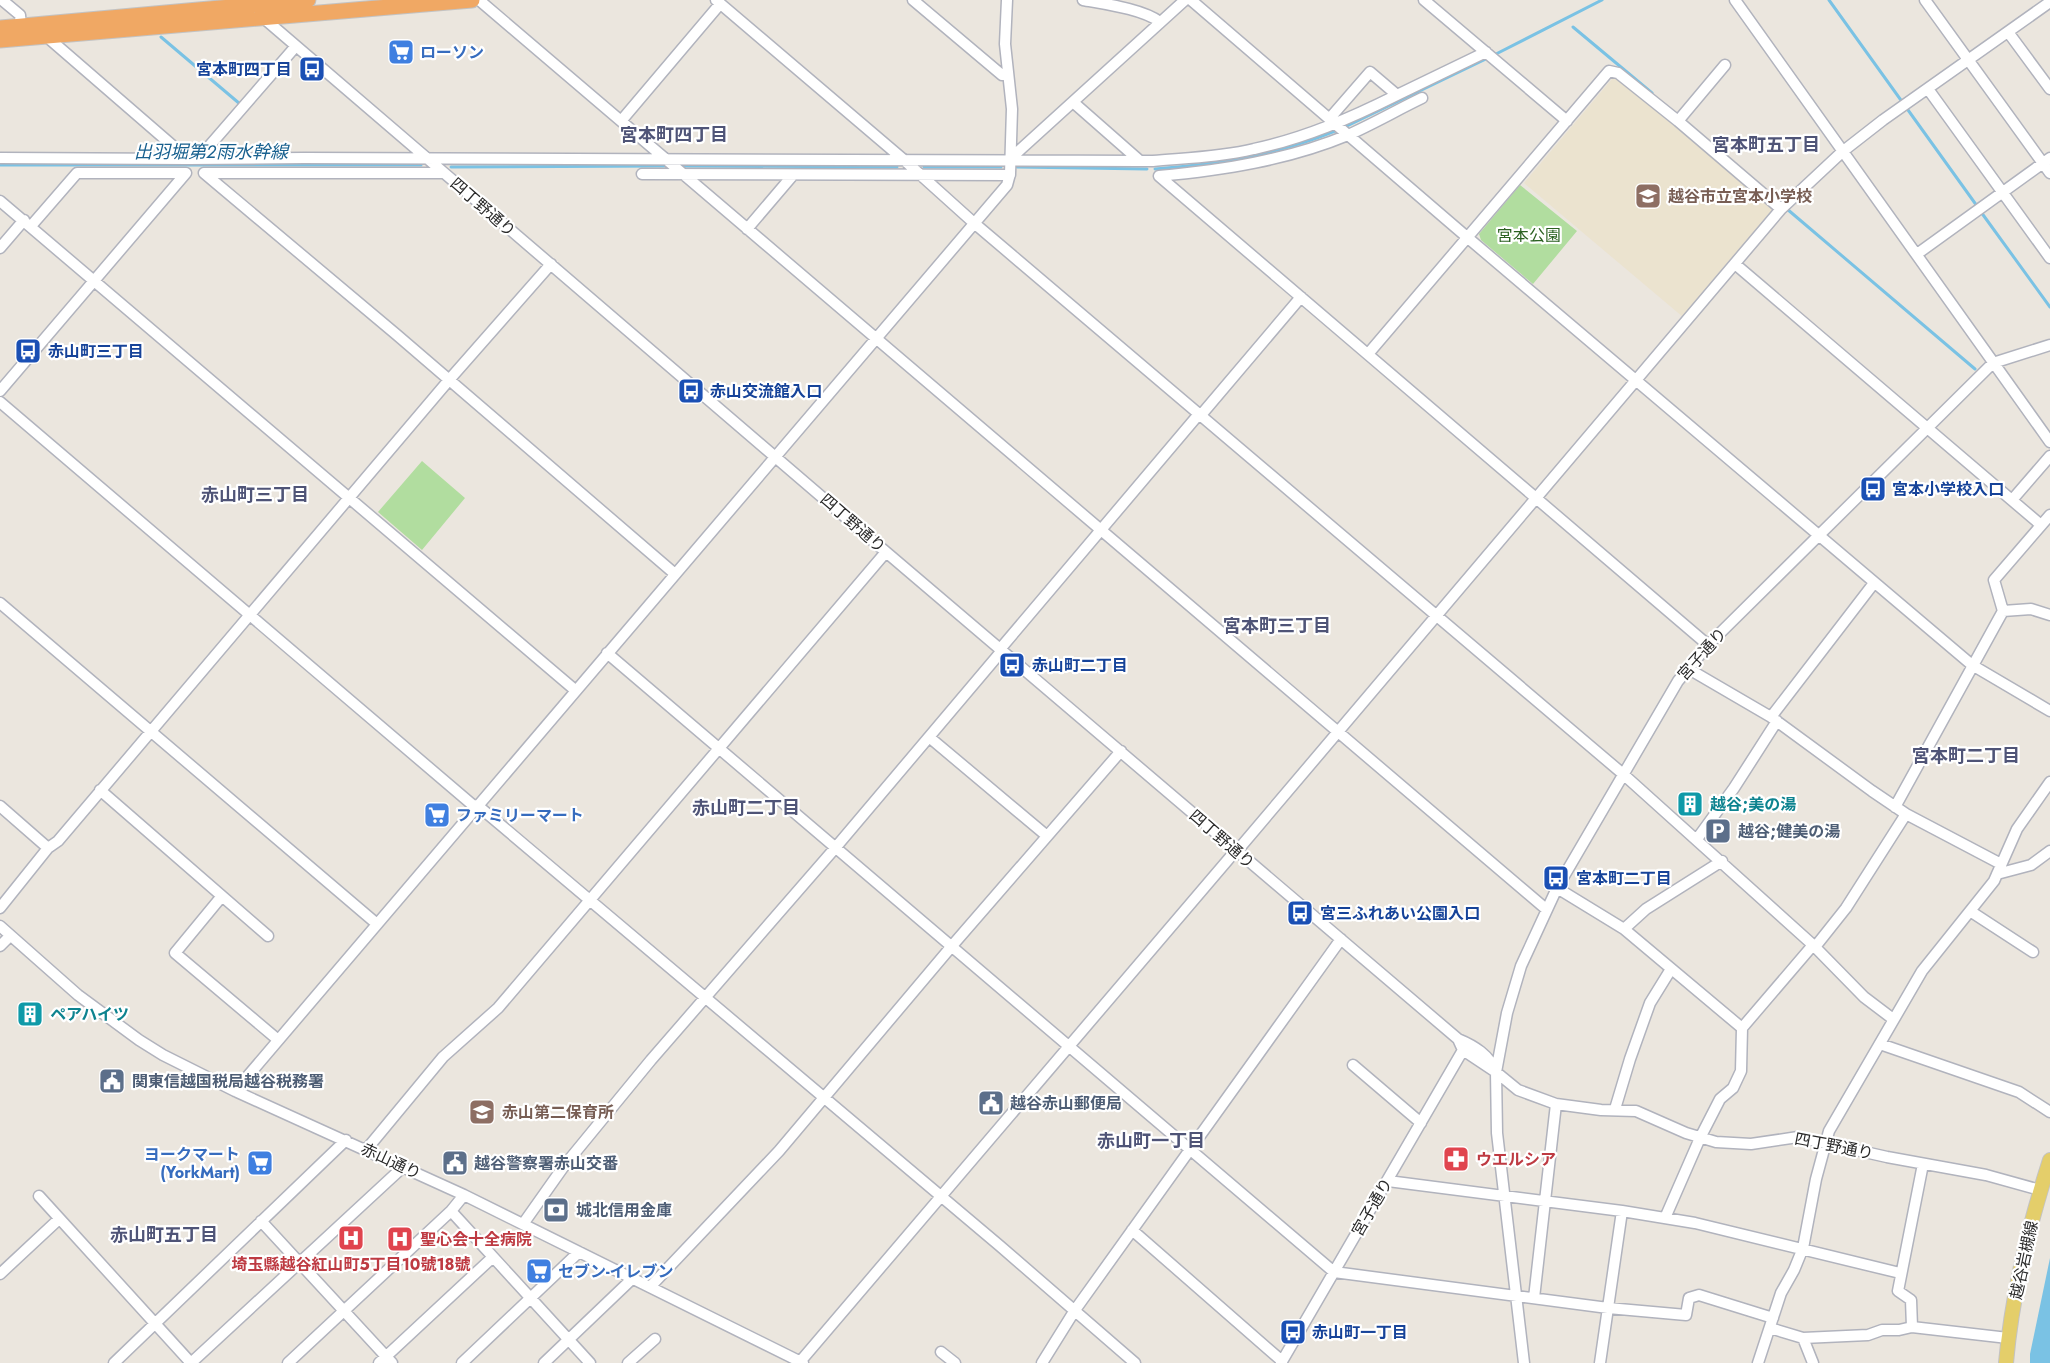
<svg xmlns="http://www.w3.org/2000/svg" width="2050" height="1363" viewBox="0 0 2050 1363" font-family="Jost,'Noto Sans JP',sans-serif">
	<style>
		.education { fill: #ebe3cf }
		.green { fill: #b1dd9f }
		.water { fill: #7ac2e4 }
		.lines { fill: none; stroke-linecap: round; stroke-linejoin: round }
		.stream { stroke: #7ac2e4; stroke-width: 3 }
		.minor-casing { stroke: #b1b3bd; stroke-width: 13 }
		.major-casing { stroke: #c3c3c3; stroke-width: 16 }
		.highway-casing { stroke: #c3c3c3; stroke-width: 17 }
		.minor { stroke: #fff; stroke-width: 10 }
		.major { stroke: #e4ce6a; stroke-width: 14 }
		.highway { stroke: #f0a864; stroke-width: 15 }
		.labels { text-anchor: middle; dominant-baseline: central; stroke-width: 4.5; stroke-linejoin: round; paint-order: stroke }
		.shop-label { font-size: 16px; font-weight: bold; fill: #366cbe; stroke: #fff; text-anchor: start }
		.transit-label { font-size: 16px; font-weight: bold; fill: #164399; stroke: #fff; text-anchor: start }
		.education-label { font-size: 16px; font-weight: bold; fill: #785e54; stroke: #fff; text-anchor: start }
		.street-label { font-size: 16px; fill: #2a2a2a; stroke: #fff }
		.park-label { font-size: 16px; fill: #2b6121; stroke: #fff }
		.culture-label { font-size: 16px; font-weight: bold; fill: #0d838f; stroke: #fff; text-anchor: start }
		.service-label { font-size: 16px; font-weight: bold; fill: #4e5e75; stroke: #fff; text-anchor: start }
		.health-label { font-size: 16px; font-weight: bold; fill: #be3a42; stroke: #fff; text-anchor: start }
		.neighbourhood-label { font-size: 18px; font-weight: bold; fill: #4f5477; stroke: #fff }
		.water-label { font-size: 18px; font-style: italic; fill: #19618f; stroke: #fff }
	</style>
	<rect width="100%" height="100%" fill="#ebe6de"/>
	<!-- education -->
	<path class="education" d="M1618,78L1772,208L1770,214L1683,317L1524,183L1612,79Z"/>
	<!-- green -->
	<path class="green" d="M1520,185L1577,231L1533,284L1481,240L1479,234Z
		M422,461L465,498L422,550L378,512Z"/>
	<!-- water -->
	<path class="water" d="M2050,1258V1363H2030V1354Z"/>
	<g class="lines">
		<!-- stream -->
		<path class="stream" d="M1829,0L1977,206
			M1573,27L1652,93
			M161,37L240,104
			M1496,54L1602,0
			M1347,126L1488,58
			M0,165H421
			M682,166L897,167
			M451,167L665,166
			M924,167H1001
			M1017,167L1147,169
			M1155,169C1217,164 1276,155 1335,131
			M1787,209L1975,369
			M1981,212L2050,307"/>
		<defs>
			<path id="minor" d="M2,0L20,15L21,26
				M479,0L1101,530
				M716,0L904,160L974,223L1623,774L1813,945L1864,997L1893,1019
				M913,0L1002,75L1008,74
				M1083,0C1105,4 1143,9 1160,22
				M1191,0L1468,238L1972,665L2050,711
				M1424,0L1567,121
				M1735,0L2050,442
				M1925,0L2050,173
				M260,15L886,552L1458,1039C1475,1046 1489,1055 1496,1072
				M2008,32L2050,89
				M46,36L188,159L304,158L1140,161
				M1928,89L2050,258
				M1422,98C1397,110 1373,124 1348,135C1288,160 1223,170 1159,176L1708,645
				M1074,103L1140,161H1153C1186,158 1221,157 1254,149C1305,138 1351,118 1397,95
				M1330,118L1370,72L1397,95L1486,52
				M621,121L720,4
				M1678,121L1725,65
				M0,158L188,159
				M198,159L296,46
				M1010,159L1185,0
				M204,173L397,335L675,574
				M204,173H444
				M642,174L1010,175
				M0,201L575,690
				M747,229L793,175
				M0,248L24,220
				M1917,254L2050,158
				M1735,264L2041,525
				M1368,354L1609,71L1618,73L1678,121L1781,209
				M0,391L186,173H77L31,226
				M0,402L475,807
				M1201,415L1301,297
				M2012,500L2050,456
				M1101,530L1546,909
				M0,603L377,924
				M2003,611L2031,609L2050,615
				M607,653L1334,1272L1608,1308L1686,1315L1689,1298L1699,1295L1773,1318
				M1687,668L1771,717L1872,791L1906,814L2001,864
				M1771,717L1874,583
				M929,737L1047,836
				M100,790L268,936
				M477,805L1000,1246L1135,1363
				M0,806L48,848
				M1895,807L2003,611L1994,580L2050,515
				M1697,839L1734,788L1777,721
				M1997,874L2031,865L2050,851
				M1557,888L1624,929
				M222,896L175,953L277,1039
				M0,908L48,848L58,841L449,380L551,264
				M1970,911L2033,952
				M0,926L78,995L139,1040L163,1055L235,1091L464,1195L803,1363
				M0,946L10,936
				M1815,947L1846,908L1906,814
				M1742,1028L1813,945
				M1458,1039L1463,1050L1496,1072L1518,1090L1556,1104L1601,1110L1636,1111L1686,1133L1716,1142L1751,1144L1798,1137L1887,1157L1986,1175L2040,1190
				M1880,1044L2019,1092L2050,1112
				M1353,1065L1421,1123
				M235,1091L1007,185L1010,174L1012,109L1005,44L1007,0
				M1615,1109L1630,1059L1650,1003L1671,969
				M366,1150L443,1057L498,1008L886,552
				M1388,1181L1622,1211L1695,1223L1900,1273
				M39,1196L191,1363
				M451,1211L590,1363
				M1665,1218L1700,1138L1720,1099L1733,1088L1741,1071L1742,1028L1624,929L1646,909L1722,861
				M261,1221L392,1363
				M523,1224L564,1166L651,1060L836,847L1000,653L1001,648L1199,414
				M1132,1230L1282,1361
				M0,1274L59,1219
				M650,1287L779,1151L951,947L1121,751
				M1534,1298L1556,1104
				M1912,1327L1911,1300L1898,1291L1923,1164
				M1770,1328L1803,1338L1868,1335L1882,1330H1899L1912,1327L2008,1338
				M1803,1338L1813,1363
				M941,1352L955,1363
				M114,1363L346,1140
				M191,1363L403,1167
				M288,1363L451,1211L464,1195
				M379,1363L493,1257
				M462,1363L579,1252
				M544,1363L633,1278
				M628,1363L655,1339
				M799,1363L1232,855L1237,851L1781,209L1842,152L1883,120L2050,2
				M1042,1363L1075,1310L1341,939
				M1281,1363L1463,1050
				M1524,1363L1497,1133L1496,1072L1507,1013L1521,966L1557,888L1678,681L1708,645L1993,363L2050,345
				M1600,1363L1622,1211
				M1758,1363L1781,1293L1794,1270L1803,1248L1816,1179L1829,1131L1922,971L1994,881L2017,829L2050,782"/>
			<path id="major" d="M2006,1363C2012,1294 2029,1225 2050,1160"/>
			<path id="highway" d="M0,28L308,0
				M0,40L472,0"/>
		</defs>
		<!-- minor casing -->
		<use href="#minor" class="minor-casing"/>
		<!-- major casing -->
		<use href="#major" class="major-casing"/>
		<!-- highway casing -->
		<use href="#highway" class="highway-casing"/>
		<!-- minor -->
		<use href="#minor" class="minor"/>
		<!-- major -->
		<use href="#major" class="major"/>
		<!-- highway -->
		<use href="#highway" class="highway"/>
	</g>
	<!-- icons -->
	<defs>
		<symbol id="supermarket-square" viewBox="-11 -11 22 22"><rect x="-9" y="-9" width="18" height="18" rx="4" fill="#3f7fe0" stroke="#fff"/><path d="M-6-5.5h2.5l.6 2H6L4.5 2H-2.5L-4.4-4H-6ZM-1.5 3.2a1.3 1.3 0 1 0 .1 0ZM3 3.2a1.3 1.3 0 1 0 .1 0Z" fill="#fff"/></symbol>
		<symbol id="bus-square" viewBox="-11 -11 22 22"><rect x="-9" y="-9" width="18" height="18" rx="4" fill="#1a4fb4" stroke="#fff"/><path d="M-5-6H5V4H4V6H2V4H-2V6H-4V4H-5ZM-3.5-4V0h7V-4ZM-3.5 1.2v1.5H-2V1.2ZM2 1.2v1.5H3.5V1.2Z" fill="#fff"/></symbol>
		<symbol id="school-square" viewBox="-11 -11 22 22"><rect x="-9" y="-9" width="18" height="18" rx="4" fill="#8d6e63" stroke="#fff"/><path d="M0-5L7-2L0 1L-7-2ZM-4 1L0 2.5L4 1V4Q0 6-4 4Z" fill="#fff"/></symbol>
		<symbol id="building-square" viewBox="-11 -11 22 22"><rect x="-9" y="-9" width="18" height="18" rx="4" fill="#0f9aa8" stroke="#fff"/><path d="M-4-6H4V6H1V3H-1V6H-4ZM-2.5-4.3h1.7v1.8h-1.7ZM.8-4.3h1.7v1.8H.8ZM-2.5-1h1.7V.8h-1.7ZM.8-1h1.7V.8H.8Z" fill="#fff"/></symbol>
		<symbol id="parking-square" viewBox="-11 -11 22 22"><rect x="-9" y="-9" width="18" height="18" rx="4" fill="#5c6f8a" stroke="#fff"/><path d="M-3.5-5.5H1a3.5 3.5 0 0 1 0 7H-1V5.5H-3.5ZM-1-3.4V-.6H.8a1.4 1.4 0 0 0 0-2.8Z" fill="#fff"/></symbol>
		<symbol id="civic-square" viewBox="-11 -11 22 22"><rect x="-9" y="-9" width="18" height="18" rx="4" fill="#5c6f8a" stroke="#fff"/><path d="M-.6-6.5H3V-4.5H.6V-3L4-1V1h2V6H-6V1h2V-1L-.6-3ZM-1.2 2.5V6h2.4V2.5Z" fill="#fff"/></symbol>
		<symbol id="pharmacy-square" viewBox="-11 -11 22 22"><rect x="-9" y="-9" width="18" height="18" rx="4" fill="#e0444e" stroke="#fff"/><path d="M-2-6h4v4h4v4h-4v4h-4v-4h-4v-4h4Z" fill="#fff"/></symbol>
		<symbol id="bank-square" viewBox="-11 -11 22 22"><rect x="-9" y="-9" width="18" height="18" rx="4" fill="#5c6f8a" stroke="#fff"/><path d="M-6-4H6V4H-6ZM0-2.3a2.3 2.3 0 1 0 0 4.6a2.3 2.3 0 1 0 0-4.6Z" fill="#fff"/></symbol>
		<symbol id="hospital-square" viewBox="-11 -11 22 22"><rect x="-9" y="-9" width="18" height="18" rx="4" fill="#e0444e" stroke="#fff"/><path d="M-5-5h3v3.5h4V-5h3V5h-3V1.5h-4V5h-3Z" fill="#fff"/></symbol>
	</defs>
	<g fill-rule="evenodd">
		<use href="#supermarket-square" x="386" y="37" width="30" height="30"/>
		<use href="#bus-square" x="297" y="54" width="30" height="30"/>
		<use href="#school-square" x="1633" y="181" width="30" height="30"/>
		<use href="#bus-square" x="13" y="336" width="30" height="30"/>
		<use href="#bus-square" x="676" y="376" width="30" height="30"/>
		<use href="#bus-square" x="1858" y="474" width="30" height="30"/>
		<use href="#bus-square" x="997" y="650" width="30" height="30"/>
		<use href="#building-square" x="1675" y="789" width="30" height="30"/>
		<use href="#supermarket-square" x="422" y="800" width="30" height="30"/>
		<use href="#parking-square" x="1703" y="816" width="30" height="30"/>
		<use href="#bus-square" x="1541" y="863" width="30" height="30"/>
		<use href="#bus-square" x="1285" y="898" width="30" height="30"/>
		<use href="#building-square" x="15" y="999" width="30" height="30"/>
		<use href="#civic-square" x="97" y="1066" width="30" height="30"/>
		<use href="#civic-square" x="976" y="1088" width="30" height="30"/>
		<use href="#school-square" x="467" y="1097" width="30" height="30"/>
		<use href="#pharmacy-square" x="1441" y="1144" width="30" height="30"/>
		<use href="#supermarket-square" x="245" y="1148" width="30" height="30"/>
		<use href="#civic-square" x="440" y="1148" width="30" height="30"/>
		<use href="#bank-square" x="541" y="1195" width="30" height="30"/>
		<use href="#hospital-square" x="336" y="1223" width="30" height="30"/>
		<use href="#hospital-square" x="385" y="1224" width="30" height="30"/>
		<use href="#supermarket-square" x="524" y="1256" width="30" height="30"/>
		<use href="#bus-square" x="1278" y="1317" width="30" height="30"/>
	</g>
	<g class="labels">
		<!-- shop labels -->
		<g class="shop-label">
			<text x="420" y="52">ローソン</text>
			<text x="456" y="815">ファミリーマート</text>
			<text x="240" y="1154" text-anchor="end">ヨークマート<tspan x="240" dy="18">(YorkMart)</tspan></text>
			<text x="558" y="1271">セブン-イレブン</text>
		</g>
		<!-- transit labels -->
		<g class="transit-label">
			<text x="292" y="69" text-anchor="end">宮本町四丁目</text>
			<text x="48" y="351">赤山町三丁目</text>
			<text x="710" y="391">赤山交流館入口</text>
			<text x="1892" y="489">宮本小学校入口</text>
			<text x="1032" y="665">赤山町二丁目</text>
			<text x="1576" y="878">宮本町二丁目</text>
			<text x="1320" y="913">宮三ふれあい公園入口</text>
			<text x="1312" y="1332">赤山町一丁目</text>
		</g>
		<!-- education labels -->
		<g class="education-label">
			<text x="1668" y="196">越谷市立宮本小学校</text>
			<text x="502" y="1112">赤山第二保育所</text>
		</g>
		<!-- street labels -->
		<g class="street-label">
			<text transform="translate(483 207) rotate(41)">四丁野通り</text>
			<text transform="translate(853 523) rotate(41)">四丁野通り</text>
			<text transform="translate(1702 654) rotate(-48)">宮子通り</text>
			<text transform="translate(1222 839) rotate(41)">四丁野通り</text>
			<text transform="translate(1834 1146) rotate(11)">四丁野通り</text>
			<text transform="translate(391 1161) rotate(25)">赤山通り</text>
			<text transform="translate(1372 1207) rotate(-60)">宮子通り</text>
			<text transform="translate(2024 1260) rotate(-78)">越谷岩槻線</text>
		</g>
		<!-- park labels -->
		<g class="park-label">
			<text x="1529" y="235">宮本公園</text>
		</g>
		<!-- culture labels -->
		<g class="culture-label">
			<text x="1710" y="804">越谷;美の湯</text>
			<text x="50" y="1014">ペアハイツ</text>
		</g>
		<!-- service labels -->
		<g class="service-label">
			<text x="1738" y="831">越谷;健美の湯</text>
			<text x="132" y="1081">関東信越国税局越谷税務署</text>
			<text x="1010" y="1103">越谷赤山郵便局</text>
			<text x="474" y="1163">越谷警察署赤山交番</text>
			<text x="576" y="1210">城北信用金庫</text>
		</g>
		<!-- health labels -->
		<g class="health-label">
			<text x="1476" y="1159">ウエルシア</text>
			<text x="420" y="1239">聖心会十全病院</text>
			<text x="351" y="1264" text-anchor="middle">埼玉縣越谷紅山町5丁目10號18號</text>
		</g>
		<!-- neighbourhood labels -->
		<g class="neighbourhood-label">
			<text x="674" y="135">宮本町四丁目</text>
			<text x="1766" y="145">宮本町五丁目</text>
			<text x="255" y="495">赤山町三丁目</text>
			<text x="1277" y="626">宮本町三丁目</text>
			<text x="1966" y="756">宮本町二丁目</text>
			<text x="746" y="808">赤山町二丁目</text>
			<text x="1151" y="1141">赤山町一丁目</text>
			<text x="164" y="1235">赤山町五丁目</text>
		</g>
		<!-- water labels -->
		<g class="water-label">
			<text x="211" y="152">出羽堀第２雨水幹線</text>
		</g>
	</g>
</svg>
